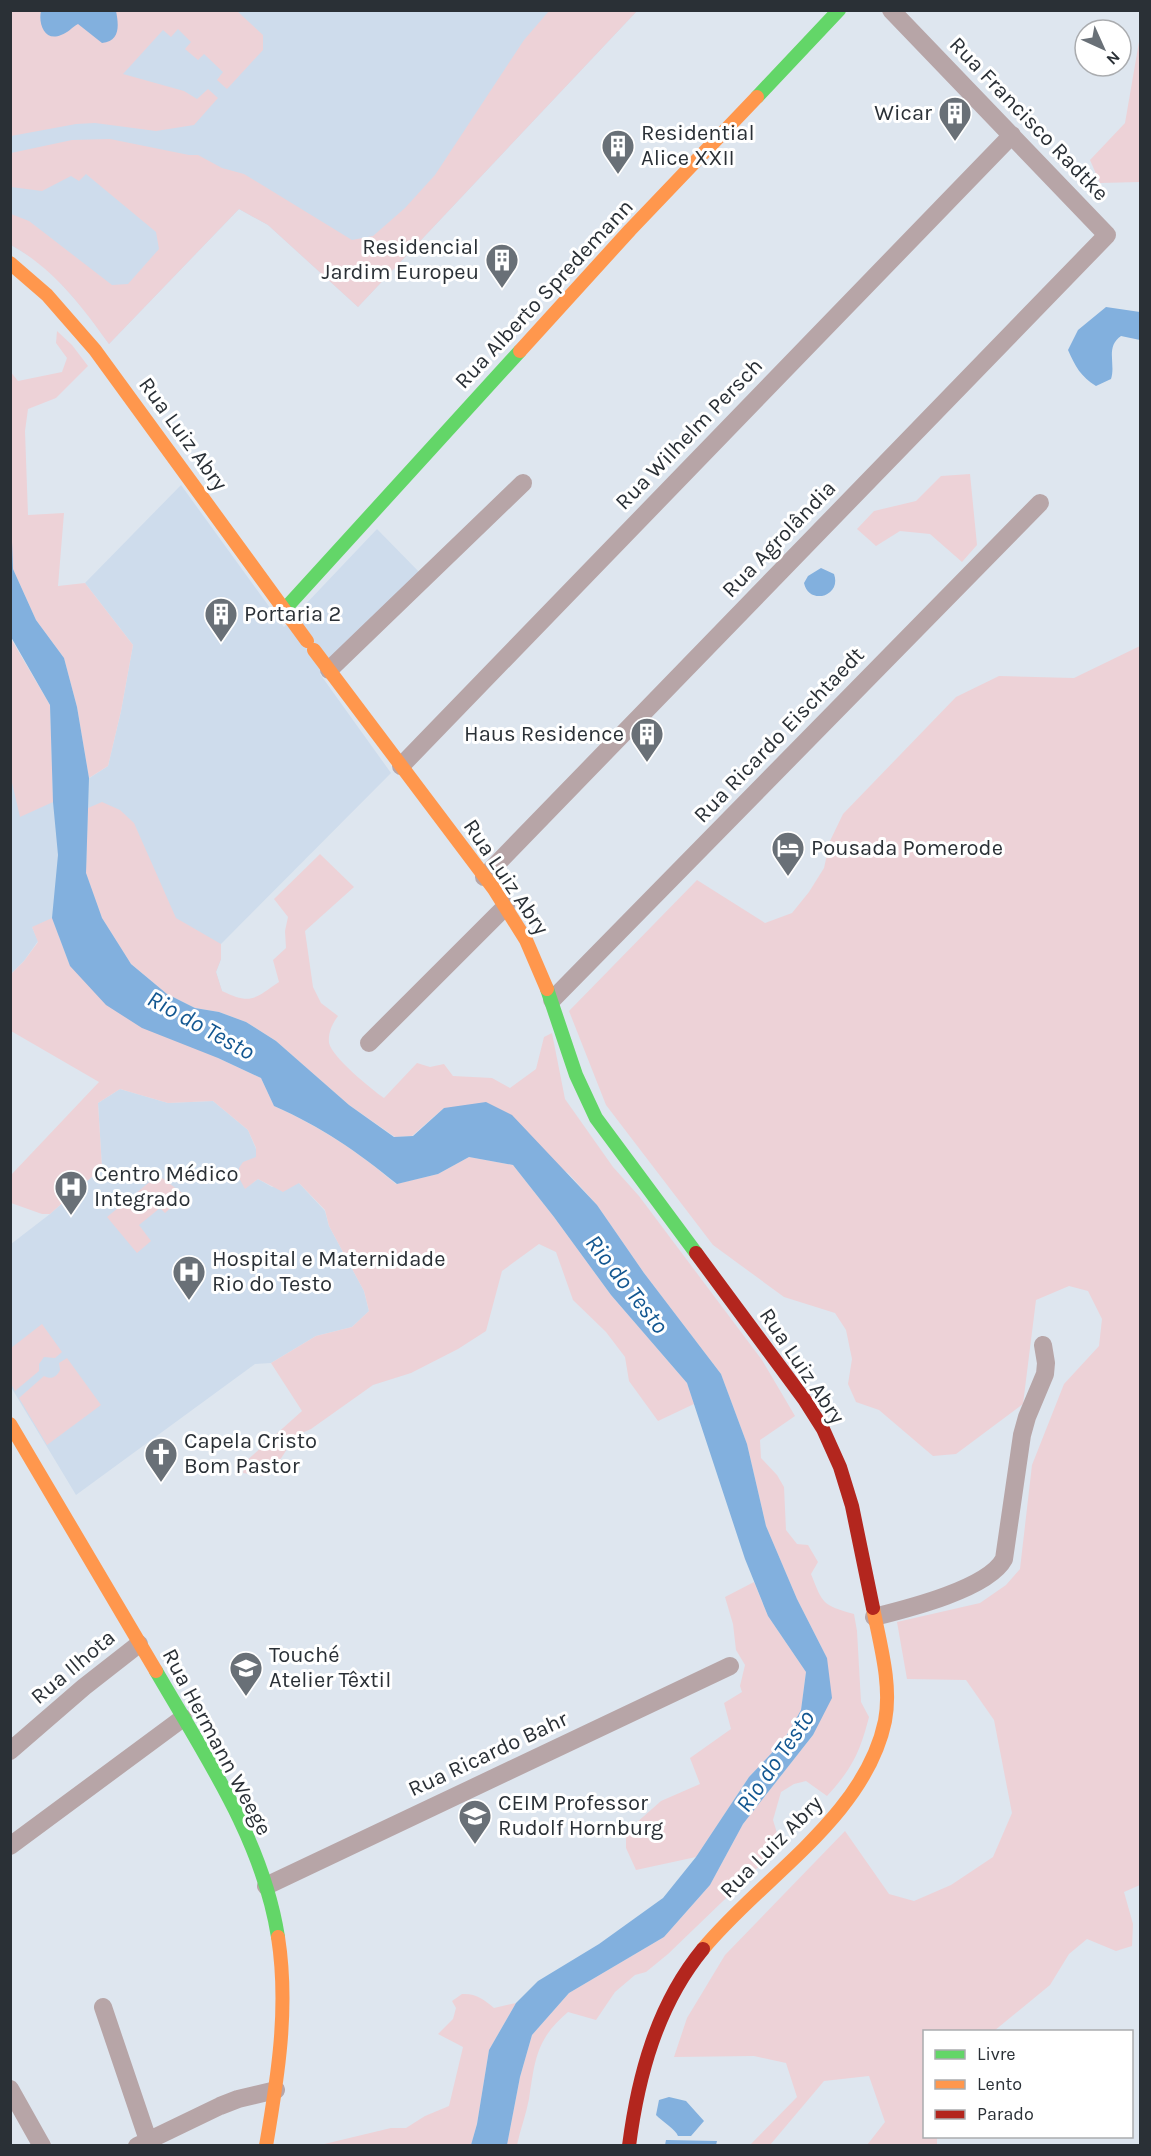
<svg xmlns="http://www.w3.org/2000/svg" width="1151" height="2156" viewBox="0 0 1151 2156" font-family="Karla,sans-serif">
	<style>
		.built { fill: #cedcec }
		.green { fill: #edd2d7 }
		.water { fill: #82b0de }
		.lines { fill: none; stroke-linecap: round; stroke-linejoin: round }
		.street { stroke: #b7a5a7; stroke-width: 18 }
		.fast { stroke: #63d668; stroke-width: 14 }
		.slow { stroke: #ff974d; stroke-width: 14 }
		.jam { stroke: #b3261e; stroke-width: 14 }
		.labels { text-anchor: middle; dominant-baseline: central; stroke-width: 6; stroke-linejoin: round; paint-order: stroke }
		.poi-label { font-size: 22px; fill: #2a3036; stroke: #fff; text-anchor: start }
		.street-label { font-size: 22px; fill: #2a3036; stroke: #fff }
		.water-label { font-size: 24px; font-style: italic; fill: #135791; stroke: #fff }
	</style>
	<rect width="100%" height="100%" fill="#dee6ef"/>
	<!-- built -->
	<path class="built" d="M10,11H637L358,307L268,225L239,209L109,344L87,313L56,278L36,260L11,245Z
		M181,485L284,627L377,529L421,574L320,674L391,773L221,944V959L216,972L222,991L32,927L38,941L24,961L11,974L10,637L54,801L108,766L121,711L133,645L85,583Z
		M120,1089L168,1103L213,1101L248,1130L256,1149V1157L245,1188L258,1179L272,1187L299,1183L325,1211L329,1226L364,1291L369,1311L352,1327L316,1336L271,1363L255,1364L76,1495L11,1387V1244L50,1214L102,1168L98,1103Z"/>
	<!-- green -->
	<path class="green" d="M10,11H237L263,35V50L227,89L217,80L223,72L204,54L198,60L185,49L191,42L178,29L171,37L163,30L123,74L184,91L197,99L208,89L218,98L194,125L156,131L95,123L76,124L11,136Z
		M549,11H637L358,307L268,225L239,209L109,344C80,304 54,269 11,245V214L29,221L112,285L128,284L159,249L156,232L86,174L79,181L71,176L42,191L11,187V153L72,140L110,139L189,155H198L222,168L244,174L352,240L373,236L405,208L435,175L524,40Z
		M1140,36V182L1100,183L1090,160L1125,123Z
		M57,331L72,345L88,366L56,398L28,409L25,431L28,515L64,513L58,586L85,583L133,645L121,711L108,766L89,778L77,707L64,658L36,620L13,569L10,515V371L18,381L62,372L67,358L56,343Z
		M970,474L977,545L962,562L930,534L900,531L876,546L857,529L874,511L916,501L941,476Z
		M10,637L50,705L53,802L20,817L10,774V717L12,714L10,712Z
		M1140,646V1885L1124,1892L1133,1924L1132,1946L1116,1951L1087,1939L1069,1954L1050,1985L994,2031L924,2032V2136L937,2137V2145H867L885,2122L869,2076L824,2081L770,2145H750L797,2097L786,2063L754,2056L674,2057L687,2018L725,1955L845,1831L889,1894L914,1901L951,1885L993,1857L1012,1813L994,1720L966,1680L907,1679L897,1622L980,1603L1006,1585L1020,1569L1032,1465L1064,1384L1099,1346L1102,1319L1088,1291L1069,1286L1036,1300L1023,1404L956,1454L933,1456L879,1410L856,1402L848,1384L852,1359L846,1330L835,1313L784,1297L713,1245L606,1105L569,1011L697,880L765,923L792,913L809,892L824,868L830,841L843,814L956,697L999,676L1074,678Z
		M102,802L120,810L134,823L176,918L221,944V959L216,972L222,991C251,1005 254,999 279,982L273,960L286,948L285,931L288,917L274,899L320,854L354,887L305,931L313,987L321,1003L338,1016C332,1024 328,1033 329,1043C332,1057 371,1089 384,1098L417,1063L430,1067L444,1064L453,1076L492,1078L510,1088L536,1069L544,1037L552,1033L565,1099L613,1167L639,1196L762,1360L795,1416L760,1440L761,1458L777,1475L784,1487L786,1530L797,1544L808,1545L818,1562L811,1574C823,1604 822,1605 854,1614L857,1631L861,1702L869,1717C860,1752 852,1769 827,1796L806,1781L794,1784L781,1792L773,1820L777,1833V1849L668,1954L646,1972L635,1975L615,1992L596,2020L568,2012C536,2039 535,2060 529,2099C526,2115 520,2130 517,2145H507L520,2077L532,2035L569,1993L664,1937L710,1885L743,1824L813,1735L827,1658L797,1599L766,1526L747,1444L721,1374L644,1273L597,1205L568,1173L444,1108L412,1136L395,1137L349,1105L276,1041L246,1022L219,1012L195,1008L167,994L131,964L102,918L86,873L88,808Z
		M52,918L70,966L218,1058L261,1078L274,1106C321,1127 357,1151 396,1184L438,1174L469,1157L513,1165L554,1217L611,1295L687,1383L694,1404L658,1421L629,1381L625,1357L606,1332L573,1300L556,1252L539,1244L502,1271L486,1331L458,1349L411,1373L373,1385L311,1429L295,1436L282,1457L267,1476L243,1473L245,1462L302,1411L271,1363L316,1336L352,1327L369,1311L364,1291L329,1226L325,1210L299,1183L283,1192L258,1179L245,1189L239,1178V1168L243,1162L256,1157V1148L248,1130L213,1101L168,1103L120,1089L98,1103L102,1168L50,1214H42L11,1203V1175L99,1082L11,1031V974L24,961L38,942L32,927Z
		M158,1175L185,1195L165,1213L160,1208L139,1225L151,1241L137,1253L107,1217Z
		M42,1324L62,1352L55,1358L44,1357L39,1364V1371L15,1391L11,1384V1348Z
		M67,1358L101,1405L47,1445L19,1398L44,1376C51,1380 57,1377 60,1370L59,1363Z
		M754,1582L768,1616L806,1672L801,1710L784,1740L749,1777L696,1857L636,1870L626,1848V1832L661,1801L700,1784L690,1758L731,1729L724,1703L742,1692L740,1686L745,1665L736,1650L733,1624L725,1597Z
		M462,1994C475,1993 484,1999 494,2008L516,2003L489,2050L477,2124L471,2145L316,2146L391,2128H406L425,2116L449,2106L463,2047L438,2034L453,2019L456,2008L452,2001Z"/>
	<!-- water -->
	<path class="water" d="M41,11H116C119,26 120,41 102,43L78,24C72,27 68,33 61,35C45,42 38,24 41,11Z
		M1106,307L1140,312V340L1121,336C1105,347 1116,364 1111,379L1096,386C1081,377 1075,366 1068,350L1078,330Z
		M11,515L13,569L36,620L64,658L77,707L89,778L86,873L102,918L131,964L167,994L195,1008L219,1012L246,1022L276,1041L349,1105L394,1137L413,1136L444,1108L486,1102L512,1115L597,1205L644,1273L721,1374L747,1444L766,1526L797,1599L827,1658L832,1698L813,1735L743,1824L710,1885L664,1937L569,1993L532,2035L520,2077L507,2145H471L477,2124L489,2050L516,2003L538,1981L599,1944L663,1898L696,1857L749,1777L784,1740L801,1710L806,1672L768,1616L745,1559L687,1383L611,1295L554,1217L513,1165L469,1157L438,1174L397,1184C356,1151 322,1127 274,1106L261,1078L218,1058L142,1028L106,1005L70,966L52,918L58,855L53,802L50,705L11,637Z
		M821,568L834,574C842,596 809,606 804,583L808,576Z
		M669,2097L686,2101L704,2121L691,2136H678C676,2130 662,2121 656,2115L659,2100Z
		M666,2140L717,2141L716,2145H665Z"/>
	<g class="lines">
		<!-- street -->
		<path class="street" d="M329,670L523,483
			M401,766L1012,135
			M484,877L1107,235L891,10
			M552,1000L1040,503
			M369,1043L506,906
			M874,1617C906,1609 988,1589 1004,1559L1022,1435L1027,1417L1045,1374L1046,1363L1043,1345
			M10,1751L84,1687L139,1644
			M10,1846L183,1718
			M266,1886L730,1666
			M103,2007L148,2140
			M10,2089L42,2146
			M137,2146L220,2106L238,2099L276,2090"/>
		<!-- fast -->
		<path class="fast" d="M757,97L839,10
			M284,610L520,351
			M547,989L576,1075L596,1118L696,1253
			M156,1671C204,1754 263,1840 278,1937"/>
		<!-- slow -->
		<path class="slow" d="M10,263L47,295L95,350L307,641
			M520,351L630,230L757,97
			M314,650L494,889L526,940L547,989
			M10,1424L156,1671
			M703,1949C761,1878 865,1817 885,1721C892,1685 880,1644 873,1608
			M266,2146C278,2076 289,2007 278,1937"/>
		<!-- jam -->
		<path class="jam" d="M696,1253L804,1399L823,1429L840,1467L852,1506L873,1608
			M629,2146C638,2076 657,2005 703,1949"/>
	</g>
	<!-- icons -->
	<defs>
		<symbol id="building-pin" viewBox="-11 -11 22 30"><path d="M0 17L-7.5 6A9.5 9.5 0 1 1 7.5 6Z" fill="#697077" stroke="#fff"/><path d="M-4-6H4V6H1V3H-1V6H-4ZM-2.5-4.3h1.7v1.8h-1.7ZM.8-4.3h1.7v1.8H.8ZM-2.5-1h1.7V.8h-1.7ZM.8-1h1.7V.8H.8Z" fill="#fff"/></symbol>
		<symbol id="hotel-pin" viewBox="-11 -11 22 30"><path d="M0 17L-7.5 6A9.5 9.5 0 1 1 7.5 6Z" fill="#697077" stroke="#fff"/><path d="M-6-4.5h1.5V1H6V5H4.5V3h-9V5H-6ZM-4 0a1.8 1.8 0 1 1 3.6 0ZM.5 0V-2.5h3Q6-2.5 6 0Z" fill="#fff"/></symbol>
		<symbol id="hospital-pin" viewBox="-11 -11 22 30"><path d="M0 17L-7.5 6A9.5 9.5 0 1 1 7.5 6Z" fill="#697077" stroke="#fff"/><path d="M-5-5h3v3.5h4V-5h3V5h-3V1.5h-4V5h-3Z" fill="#fff"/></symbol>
		<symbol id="church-pin" viewBox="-11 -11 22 30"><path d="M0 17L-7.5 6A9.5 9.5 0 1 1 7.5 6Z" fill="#697077" stroke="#fff"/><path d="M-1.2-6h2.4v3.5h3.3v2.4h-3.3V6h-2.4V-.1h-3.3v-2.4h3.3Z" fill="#fff"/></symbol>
		<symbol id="university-pin" viewBox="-11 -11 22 30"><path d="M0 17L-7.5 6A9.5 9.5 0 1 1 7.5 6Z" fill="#697077" stroke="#fff"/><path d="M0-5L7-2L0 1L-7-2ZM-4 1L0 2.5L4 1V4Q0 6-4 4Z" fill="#fff"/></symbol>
		<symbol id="school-pin" viewBox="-11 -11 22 30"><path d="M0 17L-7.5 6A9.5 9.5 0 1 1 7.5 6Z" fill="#697077" stroke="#fff"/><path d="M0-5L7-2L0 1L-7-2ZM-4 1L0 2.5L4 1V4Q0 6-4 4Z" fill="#fff"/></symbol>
	</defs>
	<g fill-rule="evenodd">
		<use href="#building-pin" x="936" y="94" width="38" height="52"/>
		<use href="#building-pin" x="599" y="127" width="38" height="52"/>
		<use href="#building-pin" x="483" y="241" width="38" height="52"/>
		<use href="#building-pin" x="202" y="595" width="38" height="52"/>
		<use href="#building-pin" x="628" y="715" width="38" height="52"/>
		<use href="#hotel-pin" x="769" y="829" width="38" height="52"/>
		<use href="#hospital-pin" x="52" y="1168" width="38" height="52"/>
		<use href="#hospital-pin" x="170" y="1253" width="38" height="52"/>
		<use href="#church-pin" x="142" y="1435" width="38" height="52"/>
		<use href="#university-pin" x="227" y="1649" width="38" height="52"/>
		<use href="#school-pin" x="456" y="1797" width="38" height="52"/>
	</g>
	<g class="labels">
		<!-- poi labels -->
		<g class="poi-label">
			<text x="932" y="113" text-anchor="end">Wicar</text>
			<text x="641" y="133">Residential<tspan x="641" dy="25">Alice XXII</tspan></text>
			<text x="479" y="247" text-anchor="end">Residencial<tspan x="479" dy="25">Jardim Europeu</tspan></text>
			<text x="244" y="614">Portaria 2</text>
			<text x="624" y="734" text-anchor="end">Haus Residence</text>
			<text x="811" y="848">Pousada Pomerode</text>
			<text x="94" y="1174">Centro Médico<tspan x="94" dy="25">Integrado</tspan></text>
			<text x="212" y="1259">Hospital e Maternidade<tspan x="212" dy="25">Rio do Testo</tspan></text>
			<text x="184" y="1441">Capela Cristo<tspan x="184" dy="25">Bom Pastor</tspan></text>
			<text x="269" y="1655">Touché<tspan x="269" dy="25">Atelier Têxtil</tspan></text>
			<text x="498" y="1803">CEIM Professor<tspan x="498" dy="25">Rudolf Hornburg</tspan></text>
		</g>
		<!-- street labels -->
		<g class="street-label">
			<text transform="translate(1029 119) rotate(46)">Rua Francisco Radtke</text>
			<text transform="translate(544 294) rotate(-47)">Rua Alberto Spredemann</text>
			<text transform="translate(183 434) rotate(54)">Rua Luiz Abry</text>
			<text transform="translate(689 434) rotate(-46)">Rua Wilhelm Persch</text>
			<text transform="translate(779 539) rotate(-46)">Rua Agrolândia</text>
			<text transform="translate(779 735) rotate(-46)">Rua Ricardo Eischtaedt</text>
			<text transform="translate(506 877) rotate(56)">Rua Luiz Abry</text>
			<text transform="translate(802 1366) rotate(56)">Rua Luiz Abry</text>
			<text transform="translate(73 1667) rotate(-40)">Rua Ilhota</text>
			<text transform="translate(217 1742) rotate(62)">Rua Hermann Weege</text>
			<text transform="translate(488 1754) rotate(-25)">Rua Ricardo Bahr</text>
			<text transform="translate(771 1847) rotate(-45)">Rua Luiz Abry</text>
		</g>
		<!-- water labels -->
		<g class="water-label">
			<text transform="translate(201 1025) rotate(29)">Rio do Testo</text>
			<text transform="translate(627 1284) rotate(52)">Rio do Testo</text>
			<text transform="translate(775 1761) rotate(-55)">Rio do Testo</text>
		</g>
	</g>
	<!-- border -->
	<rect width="1151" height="2156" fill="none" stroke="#2a3036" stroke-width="24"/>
	<!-- legend -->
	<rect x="923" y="2030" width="210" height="108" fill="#ffffff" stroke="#aaacaf" stroke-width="1.5"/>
	<rect x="935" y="2050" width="30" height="9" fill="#63d668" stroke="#aaacaf" stroke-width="1.5"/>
	<text x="977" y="2060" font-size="18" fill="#2a3036">Livre</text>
	<rect x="935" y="2080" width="30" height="9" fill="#ff974d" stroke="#aaacaf" stroke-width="1.5"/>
	<text x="977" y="2090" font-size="18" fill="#2a3036">Lento</text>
	<rect x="935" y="2110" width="30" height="9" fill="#b3261e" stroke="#aaacaf" stroke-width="1.5"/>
	<text x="977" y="2120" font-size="18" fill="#2a3036">Parado</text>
	<!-- north arrow -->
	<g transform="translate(1103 48) rotate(135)"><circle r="28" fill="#ffffff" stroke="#aaacaf" stroke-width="1.5"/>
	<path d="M0-4.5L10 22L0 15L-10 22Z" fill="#697077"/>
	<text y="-9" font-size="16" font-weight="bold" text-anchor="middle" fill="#2a3036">N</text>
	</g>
</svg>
